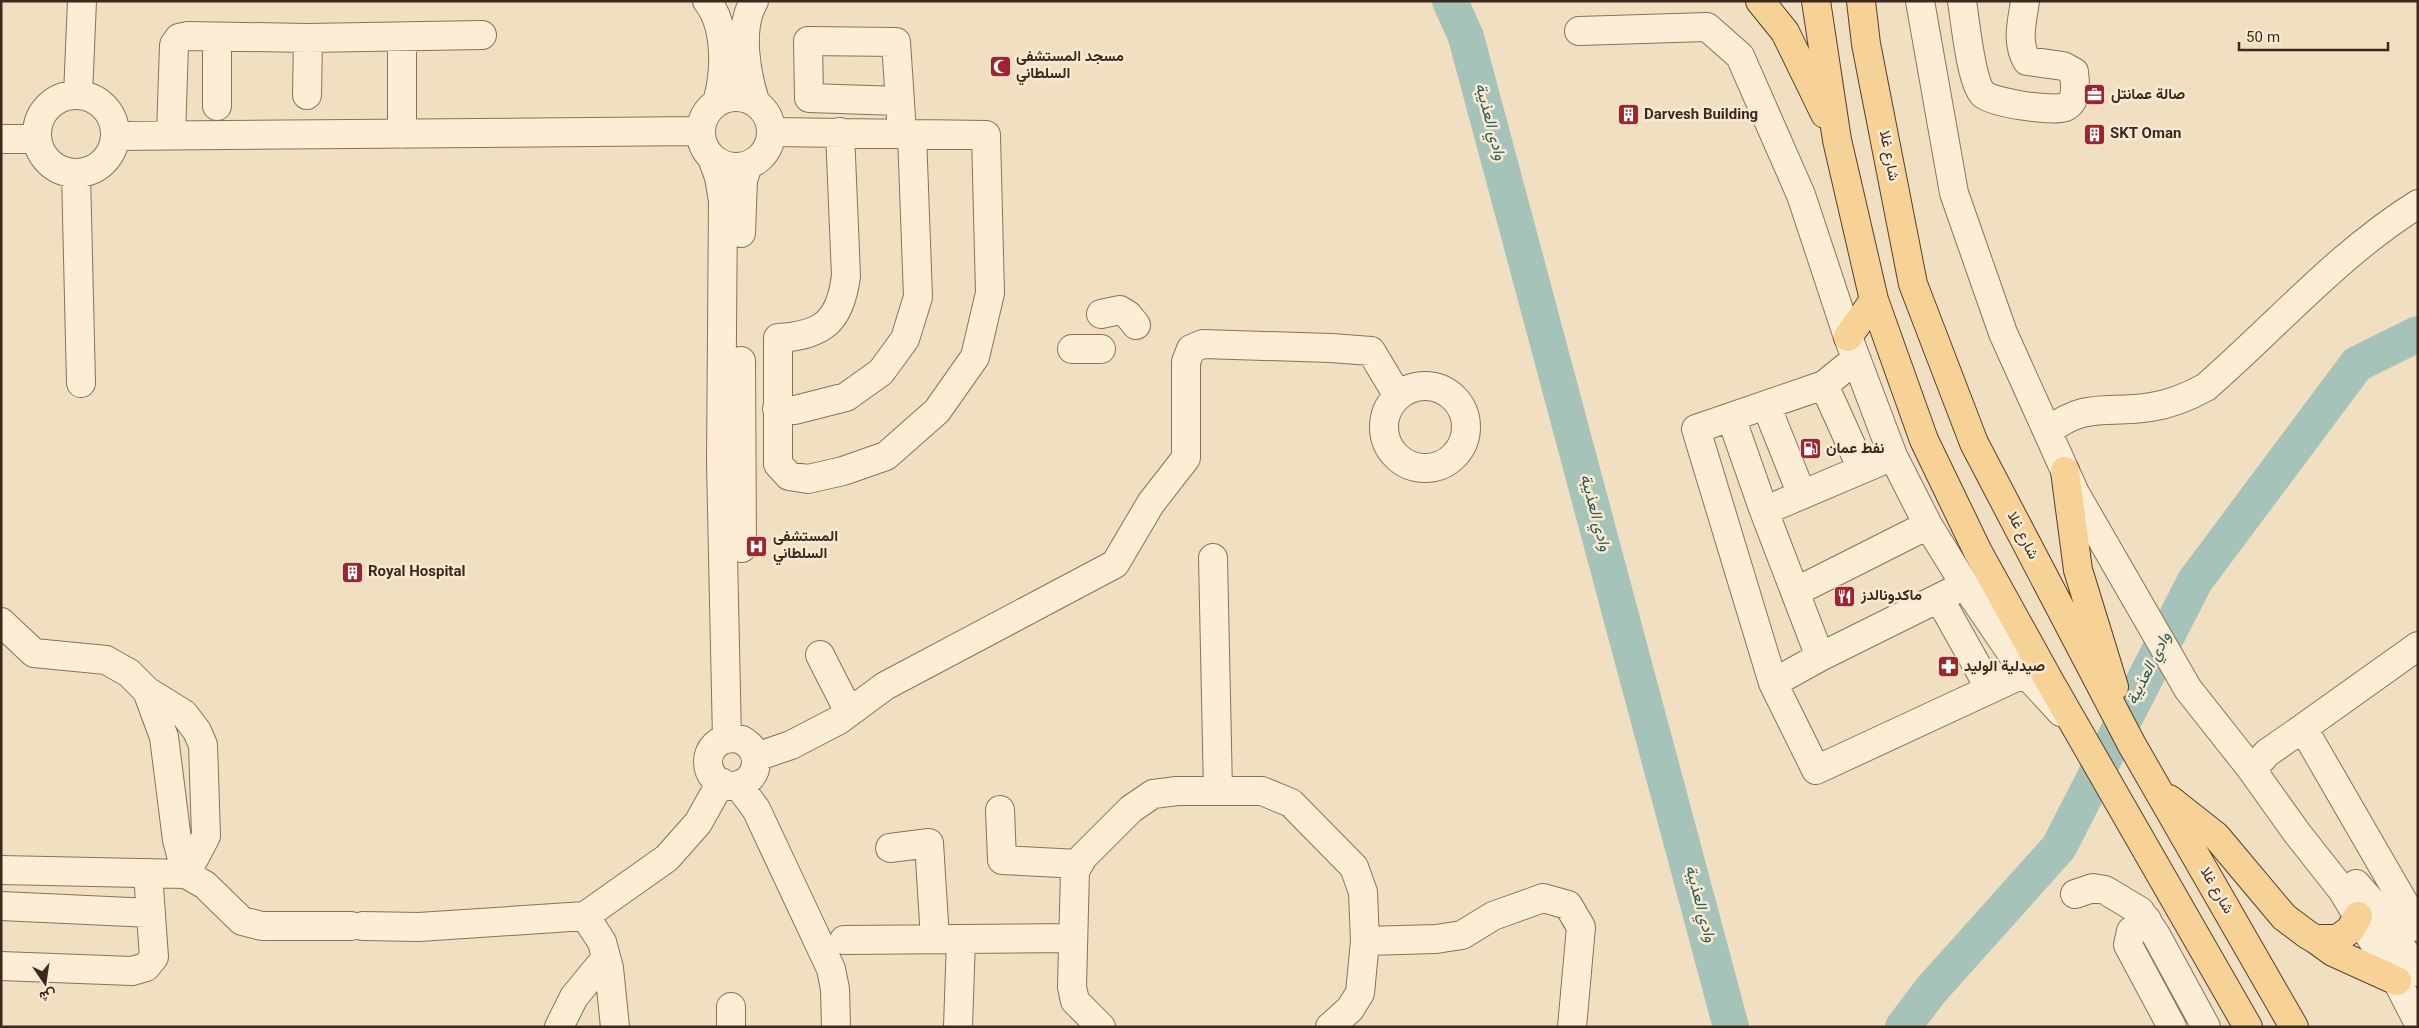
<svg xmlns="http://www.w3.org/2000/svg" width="2419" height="1028" viewBox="0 0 2419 1028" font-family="Georgia,Vazirmatn,serif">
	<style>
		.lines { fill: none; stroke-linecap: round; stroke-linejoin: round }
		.river { stroke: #a5c3b8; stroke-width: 36 }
		.minor-casing { stroke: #8d7058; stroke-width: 30 }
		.major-casing { stroke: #5a3e2c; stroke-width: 30 }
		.minor { stroke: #fbedd6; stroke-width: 28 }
		.major { stroke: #f7d297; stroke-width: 28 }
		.labels { text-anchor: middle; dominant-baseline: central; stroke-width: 5; stroke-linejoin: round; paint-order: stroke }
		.poi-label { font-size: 15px; font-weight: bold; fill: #3b291d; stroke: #f8ead2; text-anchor: start }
		.street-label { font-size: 15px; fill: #3b291d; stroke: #f8ead2 }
		.water-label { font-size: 16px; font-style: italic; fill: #2b5c55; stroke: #f8ead2 }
	</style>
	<rect width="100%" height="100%" fill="#f1dfc2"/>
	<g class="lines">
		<!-- river -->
		<path class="river" d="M1450,1L1466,37L1731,1027
			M1903,1027L1931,990L2059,847L2195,581L2357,364L2418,334"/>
		<defs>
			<path id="minor" d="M707,1C727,26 726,72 717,102
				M754,1C738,28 746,73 755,101
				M1920,1L1954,193L2003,333L2075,493L2188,689L2252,770L2297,833L2342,890L2397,981L2418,1022
				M1962,1C1965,20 1971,82 1983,94C1992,103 2054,112 2065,107C2078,101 2075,82 2074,72L2063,66L2027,61C2016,42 2022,22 2025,1
				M1579,31L1707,27L1740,56L1801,195L1848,337L1893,456L1928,525L1965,585L2025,673L2061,712
				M402,37V134
				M78,95L82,1
				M307,95L308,38
				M37 134a39 39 0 1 1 78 0a39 39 0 1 1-78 0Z
				M701 132a35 35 0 1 1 70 0a35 35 0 1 1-70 0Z
				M899,101L809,98L808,41L896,42L902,133
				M217,106V38
				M772,132L986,135L990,293L975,357L937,411L886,456L843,471L808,479L789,476L778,464V338C823,335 840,322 846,276L840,132
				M171,135L174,45L179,38L188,36L308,38L482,35
				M115,136L701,131
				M1,139H37
				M712,158L719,177L723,201L721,463L727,739
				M76,173L81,383
				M741,233L743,180L748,165
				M1101,314L1120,310L1128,315L1136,325
				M1072,349H1101
				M741,361L742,548
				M1824,385L1862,469
				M1384 427a41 41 0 1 1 82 0a41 41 0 1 1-82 0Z
				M1766,405L1802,495
				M777,409L795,410L846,397L881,372L905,339L918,297L912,134
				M1731,417L1764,511L1893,456
				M2048,431C2087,401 2107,414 2151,407C2171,404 2188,397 2206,387C2276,326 2338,254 2418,204
				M1764,511L1820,657
				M1213,558L1218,791
				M1965,585L1820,657L1773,683L1816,770L2025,673
				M1795,592L1928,525
				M1939,598L1990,689
				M1,622L34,653L106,660L129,673L147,691L184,714L197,731L203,745L206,836L186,874
				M820,655L849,712
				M1773,683L1696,429L1824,385L1856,359
				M147,691L164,737L177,840L186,874
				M2303,728L2418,646
				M708 762a24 24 0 1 1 48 0a24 24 0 1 1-48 0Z
				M756,757L791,745L839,720L885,686L1115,564L1151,503L1186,458V362L1191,349L1203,344L1331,348L1371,351L1398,396
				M2252,770L2267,753L2303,728L2418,927
				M738,785L756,809L831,969L835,989L836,1027
				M1000,810L1002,860L1079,864
				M890,848L929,843L935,939
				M1,870L186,874L205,885L242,921L262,926H351
				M2356,884L2371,901L2418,972
				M2075,894L2093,888L2105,890L2140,911L2156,935L2206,1027
				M1,906L151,913
				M585,916L667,858L698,823L721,782
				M2147,920L2131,931L2128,945L2172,1027
				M363,926L419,927L585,916L602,942L609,968L615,1027
				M844,940L1073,938
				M1365,941L1436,939L1462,935L1493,916L1543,898L1568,905L1581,927L1572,1027
				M1,966L132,971L146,967L154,957L148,873
				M731,1007V1027
				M559,1027L574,997L606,958
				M958,1027L961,939
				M1101,1027L1075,1001L1072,987L1075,871L1083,857L1131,809L1153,794L1177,791H1262L1291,803L1354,867L1363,892L1365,941L1360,993L1350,1009L1330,1027"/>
			<path id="major" d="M1760,1L1785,32L1825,114
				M1816,1L1837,140L1874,300L1924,440L1978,552L2050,682L2248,1027
				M1861,1L1866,44L1913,284L1974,443L2132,745L2294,1027
				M1848,337L1874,300
				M2065,471L2078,570L2114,687
				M2169,799L2216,836L2284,917L2308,935L2315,939H2337L2350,930L2358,916
				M2315,939L2333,952L2397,981"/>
		</defs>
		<!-- minor casing -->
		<use href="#minor" class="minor-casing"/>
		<!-- major casing -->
		<use href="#major" class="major-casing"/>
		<!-- minor -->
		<use href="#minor" class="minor"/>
		<!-- major -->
		<use href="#major" class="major"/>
	</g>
	<!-- icons -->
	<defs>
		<symbol id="mosque-square" viewBox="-11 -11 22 22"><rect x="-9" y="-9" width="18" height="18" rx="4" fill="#a0232e" stroke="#f8ead2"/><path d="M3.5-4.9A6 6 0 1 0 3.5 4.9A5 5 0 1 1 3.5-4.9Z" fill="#fff"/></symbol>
		<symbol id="office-square" viewBox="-11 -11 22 22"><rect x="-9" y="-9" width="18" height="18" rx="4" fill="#a0232e" stroke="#f8ead2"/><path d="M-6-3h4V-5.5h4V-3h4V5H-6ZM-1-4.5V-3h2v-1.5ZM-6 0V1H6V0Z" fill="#fff"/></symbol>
		<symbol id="building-square" viewBox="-11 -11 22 22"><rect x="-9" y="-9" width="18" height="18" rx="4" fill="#a0232e" stroke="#f8ead2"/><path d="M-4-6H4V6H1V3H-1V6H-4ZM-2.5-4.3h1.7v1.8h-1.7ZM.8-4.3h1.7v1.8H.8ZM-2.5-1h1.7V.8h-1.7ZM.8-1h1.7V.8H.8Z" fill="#fff"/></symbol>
		<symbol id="fuel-square" viewBox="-11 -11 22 22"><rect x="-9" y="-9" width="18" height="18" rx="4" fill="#a0232e" stroke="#f8ead2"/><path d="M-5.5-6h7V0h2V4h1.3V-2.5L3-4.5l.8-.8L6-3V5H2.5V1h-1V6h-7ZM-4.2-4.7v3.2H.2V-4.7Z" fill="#fff"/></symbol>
		<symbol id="hospital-square" viewBox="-11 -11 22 22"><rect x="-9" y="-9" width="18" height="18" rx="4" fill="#a0232e" stroke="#f8ead2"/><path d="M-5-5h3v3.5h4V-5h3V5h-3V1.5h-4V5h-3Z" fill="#fff"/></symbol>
		<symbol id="restaurant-square" viewBox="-11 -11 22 22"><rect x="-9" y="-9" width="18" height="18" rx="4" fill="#a0232e" stroke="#f8ead2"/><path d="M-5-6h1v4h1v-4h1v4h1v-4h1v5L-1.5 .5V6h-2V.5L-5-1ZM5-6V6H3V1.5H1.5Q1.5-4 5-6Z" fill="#fff"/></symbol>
		<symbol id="pharmacy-square" viewBox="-11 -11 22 22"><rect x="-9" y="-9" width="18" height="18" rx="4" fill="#a0232e" stroke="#f8ead2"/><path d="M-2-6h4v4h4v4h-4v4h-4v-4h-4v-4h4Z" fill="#fff"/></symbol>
	</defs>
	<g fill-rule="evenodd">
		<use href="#mosque-square" x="988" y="54" width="25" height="25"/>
		<use href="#office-square" x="2082" y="82" width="25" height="25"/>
		<use href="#building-square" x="1616" y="102" width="25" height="25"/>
		<use href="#building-square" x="2082" y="122" width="25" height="25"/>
		<use href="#fuel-square" x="1798" y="436" width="25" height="25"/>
		<use href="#hospital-square" x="744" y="534" width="25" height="25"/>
		<use href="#building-square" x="340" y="560" width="25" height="25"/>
		<use href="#restaurant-square" x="1832" y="584" width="25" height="25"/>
		<use href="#pharmacy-square" x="1936" y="654" width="25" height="25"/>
	</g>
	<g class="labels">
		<!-- poi labels -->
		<g class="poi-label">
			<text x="1016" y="57">مسجد المستشفى<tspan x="1016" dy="17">السلطاني</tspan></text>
			<text x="2111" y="95">صالة عمانتل</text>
			<text x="1644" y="115">Darvesh Building</text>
			<text x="2110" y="134">SKT Oman</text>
			<text x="1826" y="449">نفط عمان</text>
			<text x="773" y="537">المستشفى<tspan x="773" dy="17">السلطاني</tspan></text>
			<text x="368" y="572">Royal Hospital</text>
			<text x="1861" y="596">ماكدونالدز</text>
			<text x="1964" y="667">صيدلية الوليد</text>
		</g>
		<!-- street labels -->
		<g class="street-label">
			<text transform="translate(1888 156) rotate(79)">شارع غلا</text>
			<text transform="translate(2022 536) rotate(63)">شارع غلا</text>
			<text transform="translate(2216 891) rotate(60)">شارع غلا</text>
		</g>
		<!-- water labels -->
		<g class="water-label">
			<text transform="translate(1489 122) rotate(75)">وادي العذيبة</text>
			<text transform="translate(1594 513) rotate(75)">وادي العذيبة</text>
			<text transform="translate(2150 669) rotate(-63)">وادي العذيبة</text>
			<text transform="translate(1699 904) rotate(75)">وادي العذيبة</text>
		</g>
	</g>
	<!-- border -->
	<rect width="2419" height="1028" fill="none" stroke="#3b291d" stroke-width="5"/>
	<!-- north arrow -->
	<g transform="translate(45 983) rotate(167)" stroke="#f8ead2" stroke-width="4" paint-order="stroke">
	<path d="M0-4L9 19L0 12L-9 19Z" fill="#3b291d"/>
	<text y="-8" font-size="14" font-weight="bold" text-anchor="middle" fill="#3b291d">ش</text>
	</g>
	<!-- scale -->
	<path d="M2239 42v8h149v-8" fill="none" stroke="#3b291d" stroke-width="2.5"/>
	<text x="2246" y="42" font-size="15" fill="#3b291d" stroke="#f8ead2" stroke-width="4" paint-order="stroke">50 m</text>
</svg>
